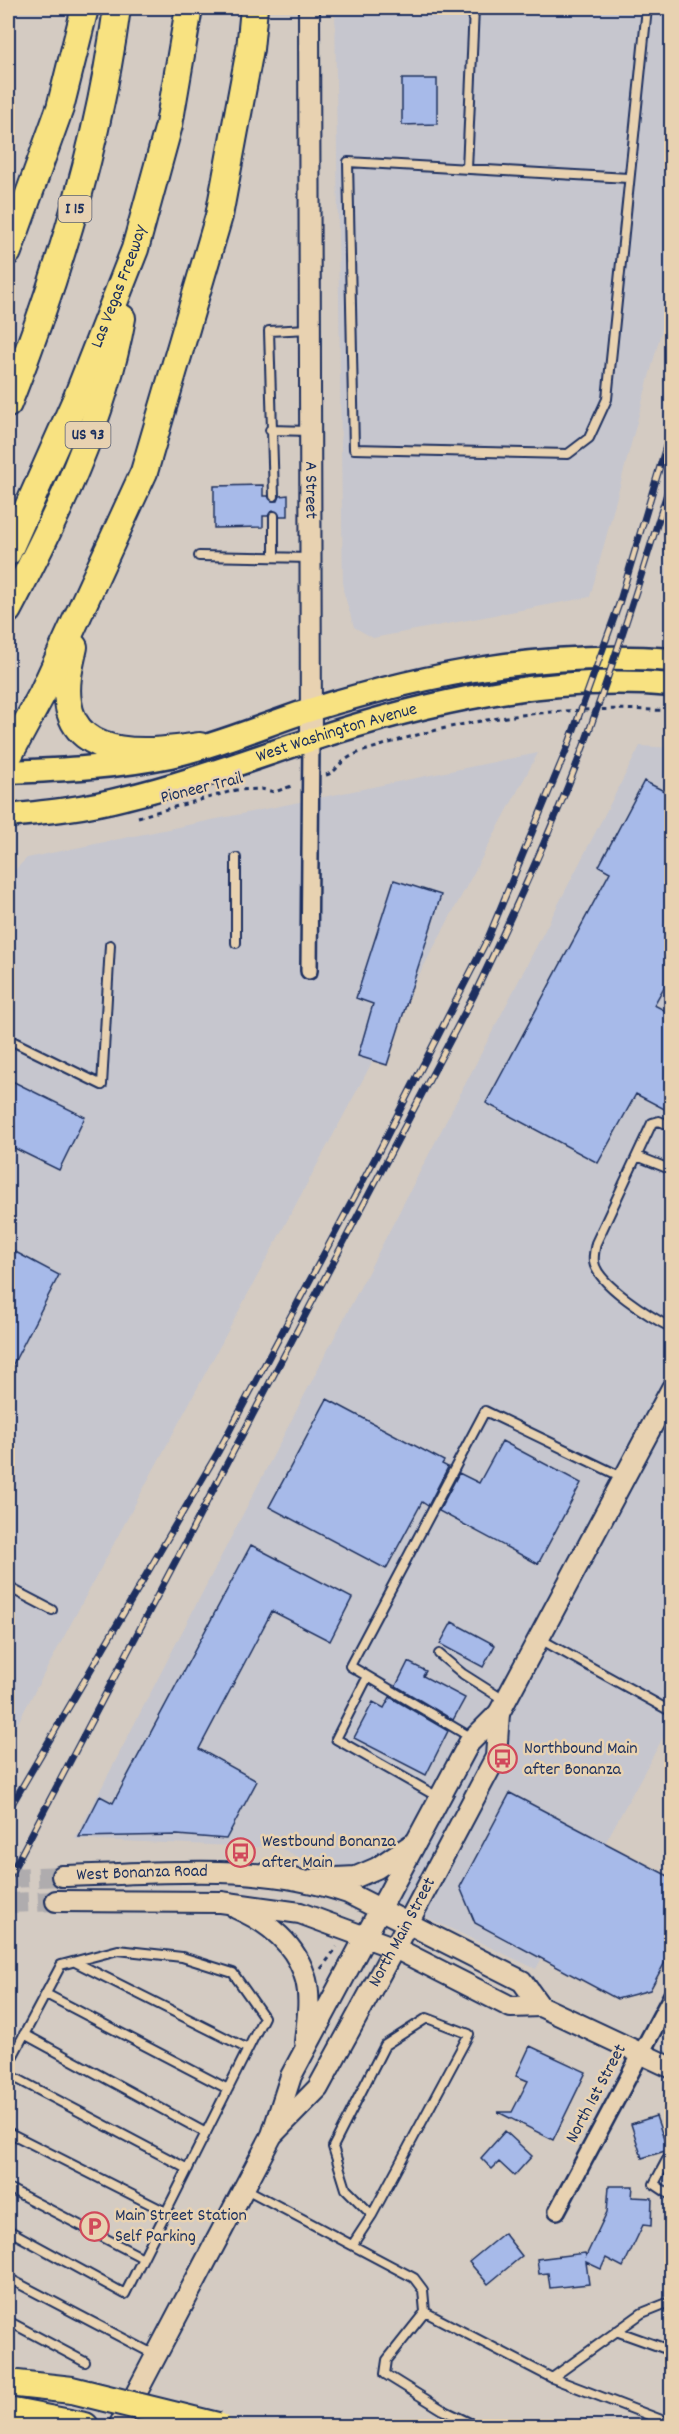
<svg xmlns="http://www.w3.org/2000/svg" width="679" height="2434" viewBox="0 0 679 2434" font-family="Dekko,sans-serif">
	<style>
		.built { fill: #c6c6ce }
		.building { fill: #a7bae9; stroke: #1b2f5e; stroke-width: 1.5 }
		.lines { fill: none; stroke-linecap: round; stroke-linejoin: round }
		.secondary-tunnel { stroke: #afacae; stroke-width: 20; stroke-dasharray: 20 10; stroke-linecap: butt }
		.lane-casing { stroke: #1b2f5e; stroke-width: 12 }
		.street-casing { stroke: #1b2f5e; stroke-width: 20 }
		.secondary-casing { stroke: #1b2f5e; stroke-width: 24 }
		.primary-casing { stroke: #1b2f5e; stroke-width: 27 }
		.highway-casing { stroke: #1b2f5e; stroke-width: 30 }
		.path { stroke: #1b2f5e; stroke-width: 3; stroke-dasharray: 4.5 4.5; stroke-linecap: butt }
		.lane { stroke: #e8d2b1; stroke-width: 8 }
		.street { stroke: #e8d2b1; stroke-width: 15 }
		.secondary { stroke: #e8d2b1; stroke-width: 20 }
		.primary { stroke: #f8e281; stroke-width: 22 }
		.highway { stroke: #f8e281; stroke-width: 26 }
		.rail-casing { stroke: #1b2f5e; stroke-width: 7 }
		.rail { stroke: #e8d2b1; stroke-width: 4.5; stroke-dasharray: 14; stroke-linecap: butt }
		.highway-bridge-casing { stroke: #1b2f5e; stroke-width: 30; stroke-linecap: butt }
		.highway-bridge { stroke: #f8e281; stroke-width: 26 }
		.labels { text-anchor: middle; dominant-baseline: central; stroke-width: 5; stroke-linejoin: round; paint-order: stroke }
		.shield { fill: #e8d2b1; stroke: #586077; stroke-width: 1.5 }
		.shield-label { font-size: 16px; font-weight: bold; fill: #1b2f5e }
		.street-label { font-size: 18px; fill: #1b2f5e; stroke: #e8d2b1 }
		.poi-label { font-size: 18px; fill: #1b2f5e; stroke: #e8d2b1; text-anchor: start }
	</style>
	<rect width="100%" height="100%" fill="#d4cbc2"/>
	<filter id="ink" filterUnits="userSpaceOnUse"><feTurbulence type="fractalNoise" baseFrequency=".0167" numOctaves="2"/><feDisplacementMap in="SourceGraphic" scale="12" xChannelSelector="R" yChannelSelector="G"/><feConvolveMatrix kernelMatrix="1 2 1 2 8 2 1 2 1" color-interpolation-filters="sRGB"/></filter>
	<g filter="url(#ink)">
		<!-- built -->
		<path class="built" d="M335,8H671V295L590,597L373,638L354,627L343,590Z
			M640,746L671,748V1723L536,1969L280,1848L75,1839Z
			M538,753L8,1741V877L27,858Z"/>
		<!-- building -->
		<path class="building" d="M402,79H437V124L402,125Z
			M263,485V496H268L272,501H278L280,496L288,495V516H280L273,510L268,516H263V527L214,528V486Z
			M644,781L672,795V973L654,1005L672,1014V1113L636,1094L598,1163L486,1103L610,872L599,866Z
			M394,880L441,895L387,1065L358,1056L373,1004L356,998Z
			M8,1079L85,1117L59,1170L8,1145Z
			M8,1248L59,1275L8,1374Z
			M327,1399L444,1461L442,1464L448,1467L428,1506L422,1502L386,1569L269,1507Z
			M502,1441L581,1483L538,1564L439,1511L459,1473L479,1483Z
			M251,1545L352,1598L330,1641L272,1611L199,1749L257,1781L226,1839L177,1835L79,1837L100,1796L113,1803Z
			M452,1622L495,1645L483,1667L440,1644Z
			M408,1662L426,1671L423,1676L465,1698L453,1720L396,1686Z
			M390,1697L448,1731L426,1775L354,1738L373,1702L384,1708Z
			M510,1793L672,1878V1949L650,1990L617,1999L475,1923L460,1887Z
			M530,2046L586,2072L553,2140L498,2112H512L528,2081L516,2076Z
			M656,2116L667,2148L665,2151L642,2158L631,2124Z
			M505,2131L532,2156L514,2176L499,2162L492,2169L481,2158Z
			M609,2186H633L632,2197L652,2198L651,2226L643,2225L623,2267L606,2258L601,2269L586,2262L589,2284L550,2288L548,2273L539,2274L537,2259L585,2253L586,2256L607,2212Z
			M504,2233L522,2256L488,2284L469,2262Z"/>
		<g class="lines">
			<!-- secondary-tunnel -->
			<path class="secondary-tunnel" d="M8,1878L62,1876
				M8,1903L56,1901"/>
			<defs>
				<path id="lane" d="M467,169L474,8
					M628,178L348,162L354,449L568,454L589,438L607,399L647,8
					M270,430L310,431
					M274,496L269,331L309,329
					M274,516V557
					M199,556L311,558
					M236,858V943
					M8,1039L102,1085L110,945
					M672,1126L659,1121L652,1123L596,1243C595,1248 593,1256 594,1262C597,1284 652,1318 672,1328
					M637,1156L672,1170
					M8,1587L52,1610
					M540,1639L672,1712
					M439,1654L463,1674L504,1700
					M367,1678L336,1739L438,1797
					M472,1738L350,1666L485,1411L624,1478
					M75,1962L248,2049
					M46,1994L228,2089
					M24,2034L206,2133
					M8,2065L61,1965L118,1950L182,1957L233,1973L264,2017L125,2294L8,2230
					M8,2074L188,2169
					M8,2132L166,2212
					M672,2150L654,2184L672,2196
					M8,2188L143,2258
					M246,2189L414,2278L423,2290L425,2312L552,2378L672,2424
					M353,2244L372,2215L469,2034L427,2018L385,2045L333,2147L346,2189L372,2215
					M8,2278L155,2355
					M425,2312L387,2360L385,2374L443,2410L476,2426
					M8,2321L85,2362
					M616,2331L672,2351
					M552,2378L642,2313L672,2301"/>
				<path id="street" d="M309,971L311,740
					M557,2211L672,1995"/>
				<g id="secondary">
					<path id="s1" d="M309,8L311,740"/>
					<path id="s2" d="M62,1876C158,1874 255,1861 348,1893L522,1981L540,2006L672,2068"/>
					<path d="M315,1879L356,1877L377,1868L411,1845"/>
					<path d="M56,1901L221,1902L300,1913L395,1948L511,2007L540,2006"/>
					<path d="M236,1908C268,1922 297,1945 306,1980C311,2000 307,2022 305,2042"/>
					<path id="s3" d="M274,2133L318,2088L408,1923L496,1757L499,1713"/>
					<path d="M119,2426L272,2135L291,2076L469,1743L499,1713L672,1388"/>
				</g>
				<g id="primary">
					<path d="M8,772C62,770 117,767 170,756C219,745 266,724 313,709C430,673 549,650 672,660"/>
					<path id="s4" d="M8,816C47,812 86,808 124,798C187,783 248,760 310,740C426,702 549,674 672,685"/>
				</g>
				<g id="highway">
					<path d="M8,252L60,108L85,8"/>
					<path d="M8,404C58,277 99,144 117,8"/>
					<path id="s5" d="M8,552L77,397L135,249L169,125L189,8"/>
					<path d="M8,610C56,519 104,420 122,318"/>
					<path d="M74,647C70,665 65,683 68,702C76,764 157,752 200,746"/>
					<path d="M8,757L42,694L144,472L219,216L250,49L254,8"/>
					<path d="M8,2411L85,2426"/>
				</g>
			</defs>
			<!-- lane casing -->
			<use href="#lane" class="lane-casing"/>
			<!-- street casing -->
			<use href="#street" class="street-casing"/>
			<!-- secondary casing -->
			<use href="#secondary" class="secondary-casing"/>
			<!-- primary casing -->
			<use href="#primary" class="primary-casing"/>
			<!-- highway casing -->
			<use href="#highway" class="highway-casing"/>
			<!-- path -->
			<path class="path" d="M326,775C336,772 336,767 344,761C355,752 372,749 386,744C479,715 574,705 672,711
				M138,817L236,790L261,789L275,792L294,785
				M321,1969L337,1947"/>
			<!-- lane -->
			<use href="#lane" class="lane"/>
			<!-- street -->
			<use href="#street" class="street"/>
			<!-- secondary -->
			<use href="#secondary" class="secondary"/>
			<!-- primary -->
			<use href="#primary" class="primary"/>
			<!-- highway -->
			<use href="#highway" class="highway"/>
			<defs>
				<path id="rail" d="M8,1811L218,1452L380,1149L488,938L568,746L619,604L672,426
					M8,1879L474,995C513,914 552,830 584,745C616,657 644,567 672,477"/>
			</defs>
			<!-- rail casing -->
			<use href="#rail" class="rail-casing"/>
			<!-- rail -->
			<use href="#rail" class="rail"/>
			<defs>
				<path id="highway-bridge" d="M8,2383L72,2390L218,2426"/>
			</defs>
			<!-- highway-bridge casing -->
			<use href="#highway-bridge" class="highway-bridge-casing"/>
			<!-- highway-bridge -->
			<use href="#highway-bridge" class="highway-bridge"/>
		</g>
	</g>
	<!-- icons -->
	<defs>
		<symbol id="bus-ring" viewBox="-11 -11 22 22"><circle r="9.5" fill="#e8d2b1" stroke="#d1495b" stroke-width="1.5"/><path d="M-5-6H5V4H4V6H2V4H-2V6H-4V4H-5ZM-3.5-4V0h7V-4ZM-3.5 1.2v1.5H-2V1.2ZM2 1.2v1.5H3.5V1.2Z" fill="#d1495b"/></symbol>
		<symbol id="parking-ring" viewBox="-11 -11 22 22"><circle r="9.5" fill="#e8d2b1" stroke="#d1495b" stroke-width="1.5"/><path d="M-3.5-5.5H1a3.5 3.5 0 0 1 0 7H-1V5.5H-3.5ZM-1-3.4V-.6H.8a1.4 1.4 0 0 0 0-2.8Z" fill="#d1495b"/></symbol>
	</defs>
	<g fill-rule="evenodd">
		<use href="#bus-ring" x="486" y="1742" width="33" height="33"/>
		<use href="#bus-ring" x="224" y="1836" width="33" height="33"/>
		<use href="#parking-ring" x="78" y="2210" width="33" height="33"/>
	</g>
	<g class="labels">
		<!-- shield labels -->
		<g class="shield">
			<rect x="58.5" y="196" width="33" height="26" rx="4.5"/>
			<rect x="65.5" y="422" width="45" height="26" rx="4.5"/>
		</g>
		<g class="shield-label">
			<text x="75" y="209">I 15</text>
			<text x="88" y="435">US 93</text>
		</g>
		<!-- street labels -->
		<g class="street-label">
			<text stroke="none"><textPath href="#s5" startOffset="288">Las Vegas Freeway</textPath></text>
			<text stroke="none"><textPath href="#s1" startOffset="482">A Street</textPath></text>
			<text stroke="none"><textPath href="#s4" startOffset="340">West Washington Avenue</textPath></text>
			<text transform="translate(202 789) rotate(-14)">Pioneer Trail</text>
			<text stroke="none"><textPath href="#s2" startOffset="80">West Bonanza Road</textPath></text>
			<text stroke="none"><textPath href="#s3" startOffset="240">North Main Street</textPath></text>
			<text transform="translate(597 2094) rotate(-62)">North 1st Street</text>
		</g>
		<!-- poi labels -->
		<g class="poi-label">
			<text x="524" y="1749">Northbound Main<tspan x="524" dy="21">after Bonanza</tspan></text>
			<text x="262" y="1842">Westbound Bonanza<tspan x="262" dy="21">after Main</tspan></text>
			<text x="115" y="2216">Main Street Station<tspan x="115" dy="21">Self Parking</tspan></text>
		</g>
	</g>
	<!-- margin -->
	<rect width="679" height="2434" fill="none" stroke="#e8d2b1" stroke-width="30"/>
	<rect x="15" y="15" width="649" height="2404" fill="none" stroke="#1b2f5e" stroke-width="2" filter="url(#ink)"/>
</svg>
